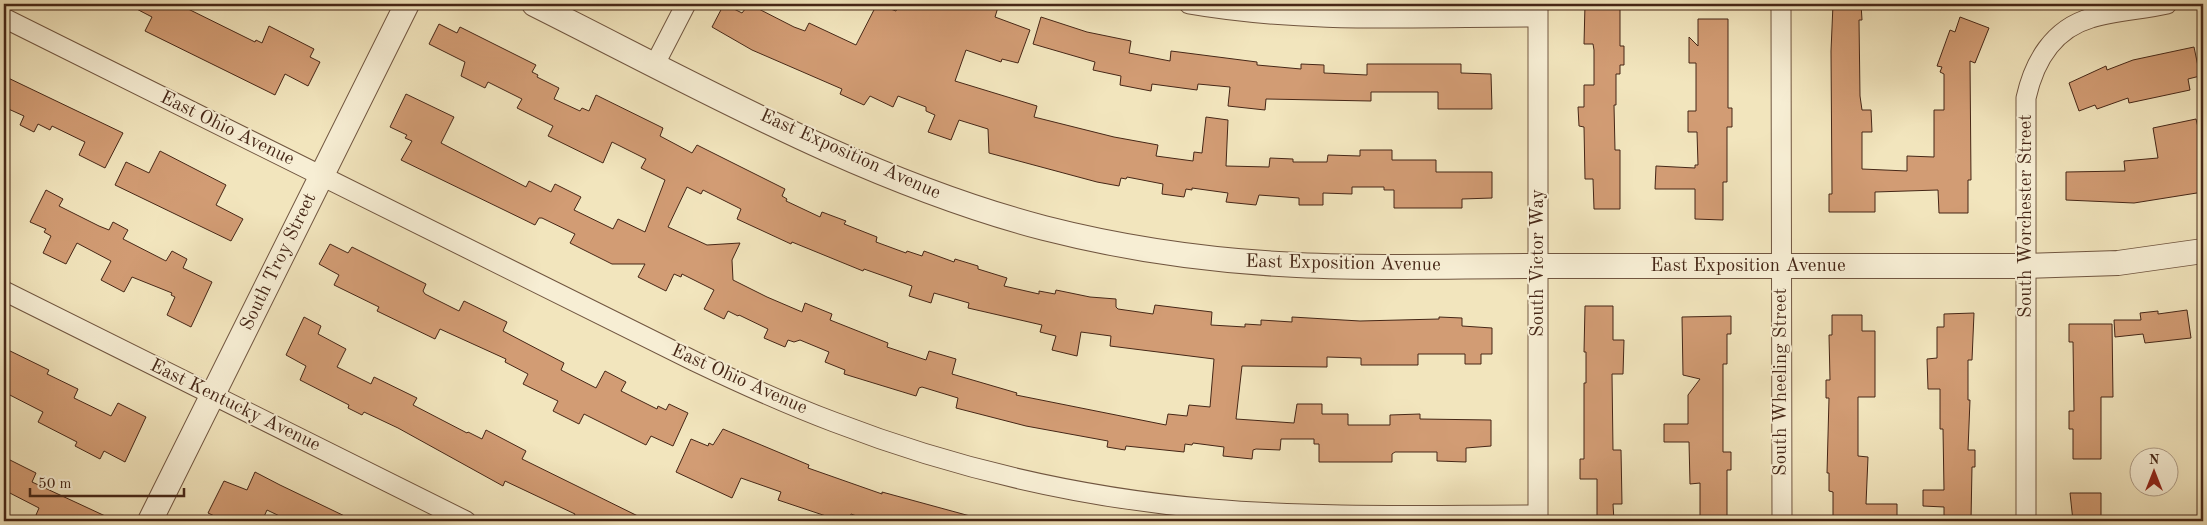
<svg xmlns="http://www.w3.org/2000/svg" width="2207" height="525" viewBox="0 0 2207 525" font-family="'Old Standard TT',serif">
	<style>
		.building { fill: #d29c74; stroke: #462717; fill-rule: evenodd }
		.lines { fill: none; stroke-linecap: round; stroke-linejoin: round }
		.minor-casing { stroke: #715640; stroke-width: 21 }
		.tertiary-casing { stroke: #715640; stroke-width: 26 }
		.minor { stroke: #f7eed4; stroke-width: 19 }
		.tertiary { stroke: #f7eed4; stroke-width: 24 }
		.labels { text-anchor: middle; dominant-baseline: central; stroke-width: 4; stroke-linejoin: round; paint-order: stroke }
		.street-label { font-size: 19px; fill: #462717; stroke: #f7eed4 }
	</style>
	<rect width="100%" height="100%" fill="#f2e5bd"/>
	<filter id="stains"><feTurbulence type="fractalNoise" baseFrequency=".004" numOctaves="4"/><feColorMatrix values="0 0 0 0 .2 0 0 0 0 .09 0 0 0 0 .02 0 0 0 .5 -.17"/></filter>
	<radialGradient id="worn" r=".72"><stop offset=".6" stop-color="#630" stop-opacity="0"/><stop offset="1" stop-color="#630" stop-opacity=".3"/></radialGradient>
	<!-- building -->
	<path class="building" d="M127,4H178L255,42L256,40L262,43L269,26L314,49L310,57L320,62L308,86L285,74L275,95L145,31L152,17Z
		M724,4L742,13L749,4L794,27L805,31L809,23L856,45L877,4L896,11L899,4H999L995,17L1030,30L1018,63L1002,59L1001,62L966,50L955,81L1037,106L1034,117L1114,137L1158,145L1156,156L1193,161L1194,152L1202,153L1206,117L1228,120L1226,166L1269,167L1270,158L1293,159V162H1327L1328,155L1360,156V150H1392V160H1436V172H1492V198L1462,199V208H1394V190H1384V187H1352V194L1323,193V205H1299V198L1259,195L1256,205L1226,202L1228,193L1192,188V190L1186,189L1184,197L1162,194L1163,184L1127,177L1126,179L1121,178L1119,186L1097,182L989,153L988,129L959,120L951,140L928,132L935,115L926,111V107L898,96L893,107L870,96L864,105L840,94L842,89L752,50L712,27Z
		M1585,4H1620V46H1624V65H1620V74H1616V105H1614L1615,150H1620V209H1594L1593,179H1585L1584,127L1579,126L1578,107H1584V85H1594V50L1593,44H1584Z
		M1833,4H1861L1862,20H1859L1860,96L1862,110H1871L1872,132H1862V169L1907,171V156L1934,157V110H1944V74L1940,72L1942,67L1937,66L1950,30L1955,32L1960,17L1989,28L1975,63L1970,61L1971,180H1968V213H1939L1938,190L1875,192V212H1829V194H1832L1831,51Z
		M1041,17L1087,32L1131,41L1129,53L1170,61L1171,51L1257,62V65L1301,69V64L1324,65V73L1367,75V64H1461V73L1491,74L1492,109H1438V92H1371V101L1266,99L1265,110L1228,106L1230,87L1198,84L1197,90L1152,84L1151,91L1120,85L1121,76L1093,70L1095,62L1033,44Z
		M1698,19H1728V108H1732V127H1727V182H1723V220L1695,219V189H1655L1656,166L1695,168V165H1698L1697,132H1688V111H1696V63H1689V37L1698,46Z
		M439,24L457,33L460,27L536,65L532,72L538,75L537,77L559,88L554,99L580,111L582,108L589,111L596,95L663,128L660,136L692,153L697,145L785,189L782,196L787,199L786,201L820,217L822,212L846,221L844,224L877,237L876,242L906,253L907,251L922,256L924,251L954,262L955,259L978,266V269L1007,278L1004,286L1039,294V291L1055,294L1056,290L1090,297L1116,299V307L1118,309L1153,314L1155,305L1212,312L1211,325L1245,327V324L1261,325V320L1292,322V317L1360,321L1439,319V317L1462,318V326L1492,328V354H1481V364H1465V354H1418V365H1361V358L1327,357V367L1242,366L1236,419L1294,423L1297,404H1322V414H1348V425H1390V415L1420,414V419L1491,420V446L1466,448V462L1437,461V452H1395L1392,454V462H1319V444H1314V439H1281L1280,450L1256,449L1253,450L1252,459L1223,456L1224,447L1193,443L1192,445L1185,444L1184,452L1126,446L1125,450L1107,447L1108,441L1026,426L956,408L958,398L922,387L919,388L916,396L844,374L845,370L825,362L829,352L800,340L794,342L788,340L785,347L764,338L768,329L739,315L738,316L728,311L724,319L704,309L714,290L682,274L681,277L674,274L666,291L638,277L645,264H612L570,243L575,234L542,218H539L535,225L401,160L412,141L405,138L407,135L390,127L406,94L454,117L441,143L526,187L529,181L551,192L555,184L581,197L574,210L613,229L618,219L645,232L665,180L641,168L646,159L612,142L603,163L548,136L553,126L517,108L522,99L488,82L485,88L461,76L465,62L429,44ZM687,187L701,194L703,190L741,209L737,219L791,244L792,242L863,271L864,269L912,286L909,296L931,303L934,293L969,303L968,308L1042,325L1040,332L1056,336L1052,350L1077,356L1081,332L1111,336L1110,346L1214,359L1210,407L1189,405L1187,416L1168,414L1166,425L1016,395L1017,393L952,374L956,359L929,351L926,360L887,347L888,343L830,320L832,314L805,303L802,312L767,297L733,280L732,260L740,243L707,245L668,227Z
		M2194,47L2200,76L2188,79L2190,90L2129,103L2128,98L2097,109L2095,105L2079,111L2069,83L2106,66L2107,70L2133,60Z
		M4,76L123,133L105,168L79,155L85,142L52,126L50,130L38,124L34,132L20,125L24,116L4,107Z
		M2196,119L2203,148V192L2134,203L2066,200V172L2125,171L2124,161L2158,158L2153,128Z
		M160,151L226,185L216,205L243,219L231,241L115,185L126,162L149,173Z
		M46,190L63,199L59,206L99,226L109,230L113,222L128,230L123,239L166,261L172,251L187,259L183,268L212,282L191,327L167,315L175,297L171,295L172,293L132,277L124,292L101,280L111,261L77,243L66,264L43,253L51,236L44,232L46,229L30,222Z
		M330,244L348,253L352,247L426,284L423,291L425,294L459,311L464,301L507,322L503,331L564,363L561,370L596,388L605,371L626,382L621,391L657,409L658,406L666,410L669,404L688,413L673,446L651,436L646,445L584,414L579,424L553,411L558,401L523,384L528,374L505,362L506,359L440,329L435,339L377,311L379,307L334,285L339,275L319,264Z
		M1585,306H1613V340H1624L1623,374H1612L1613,450H1621L1622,504H1613L1614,521H1597V479H1580V459H1584V383H1586V352H1584Z
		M2187,310L2191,338L2145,343L2143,334L2115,337L2114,320H2141L2140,313L2158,311V314Z
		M1974,313L1972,360H1968V400H1970L1968,450H1975V467H1972L1971,521H1944V507L1923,506V490H1944L1943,429H1940V389H1928L1927,359L1937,358V327H1944V314Z
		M1832,315H1862V331H1875V397H1858V456L1868,457L1866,504H1897V521H1833V492L1829,491V473H1827L1829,398H1826V380H1830L1829,335H1832Z
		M1731,316V334H1727V364H1723V452H1731V470H1727V521H1700V483L1690,484L1689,442H1664V424H1688V395L1700,379L1683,375L1682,317Z
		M304,317L321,326L318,334L346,349L337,367L371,384L374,377L417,398L413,405L467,433L468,432L482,439L486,430L526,451L522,459L648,521H583L574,516L575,514L505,481L503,486L398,428L364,412L362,415L348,408L349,405L300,380L306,366L286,355Z
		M2069,324H2112L2113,397H2101V459H2073V429H2069V411H2074L2073,342H2069Z
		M4,348L49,370L47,374L78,389L74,398L111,416L118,403L146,417L125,462L104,451L100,459L75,446L77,442L38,422L43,412L4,392Z
		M723,429L809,465L808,468L882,494V492L970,516L969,521H883L866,517L865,519L851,514L848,521H841L778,500L781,492L741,478L732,498L676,472L691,439L708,446L709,443L713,445Z
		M4,457L36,473L32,482L116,521H49L36,515L39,508L4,490Z
		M255,472L280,485L355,521H290L267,510L262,521H225L208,513L224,481L247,490Z
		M2070,493H2101V521H2073Z"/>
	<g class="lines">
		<defs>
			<path id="minor" d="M1189,4C1303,24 1422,17 1538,17
				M1538,4V521
				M1781,4L1782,521
				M4,18L694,361C740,383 786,404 834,422C953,468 1083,498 1211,509C1319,518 1429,515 1538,515
				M655,64L686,4
				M4,291L466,521
				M2026,521V98C2034,62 2053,29 2091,18C2115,10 2142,10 2167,4"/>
			<path id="tertiary" d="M534,4C698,86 865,181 1044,228C1126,249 1212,261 1297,265C1377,269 1457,266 1537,266C1700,266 1863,266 2026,266L2118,263L2203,251
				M150,521L407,4"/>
		</defs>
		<!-- minor casing -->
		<use href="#minor" class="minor-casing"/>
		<!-- tertiary casing -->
		<use href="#tertiary" class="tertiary-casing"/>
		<!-- minor -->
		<use href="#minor" class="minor"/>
		<!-- tertiary -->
		<use href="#tertiary" class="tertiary"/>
	</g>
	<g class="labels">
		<!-- street labels -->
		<g class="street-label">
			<text transform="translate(227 129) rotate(26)">East Ohio Avenue</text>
			<text transform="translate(850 155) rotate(24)">East Exposition Avenue</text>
			<text transform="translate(2026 216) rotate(-90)">South Worchester Street</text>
			<text transform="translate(279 262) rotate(-64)">South Troy Street</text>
			<text transform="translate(1538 263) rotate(-90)">South Victor Way</text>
			<text transform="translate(1343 264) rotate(1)">East Exposition Avenue</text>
			<text x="1748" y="266">East Exposition Avenue</text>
			<text transform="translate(739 380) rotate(24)">East Ohio Avenue</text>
			<text transform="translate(1781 382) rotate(-90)">South Wheeling Street</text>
			<text transform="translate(235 406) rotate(26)">East Kentucky Avenue</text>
		</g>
	</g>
	<!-- margin -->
	<rect width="2207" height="525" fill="none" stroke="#f2e5bd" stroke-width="20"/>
	<rect x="5" y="5" width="2197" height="515" fill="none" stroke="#462717" stroke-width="2.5"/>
	<rect x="10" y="10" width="2187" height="505" fill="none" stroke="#462717"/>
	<!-- north arrow -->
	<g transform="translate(2154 472)"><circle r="24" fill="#f7eed4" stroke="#b09e88"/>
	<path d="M0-4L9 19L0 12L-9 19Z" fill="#8f2418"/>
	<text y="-8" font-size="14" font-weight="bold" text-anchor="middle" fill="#462717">N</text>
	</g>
	<!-- scale -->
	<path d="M30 488v8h154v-8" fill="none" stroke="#462717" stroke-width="2.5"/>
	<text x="38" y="488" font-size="15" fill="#462717" stroke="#f7eed4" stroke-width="4" paint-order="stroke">50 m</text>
	<rect width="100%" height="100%" filter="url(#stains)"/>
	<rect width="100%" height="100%" fill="url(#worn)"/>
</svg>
